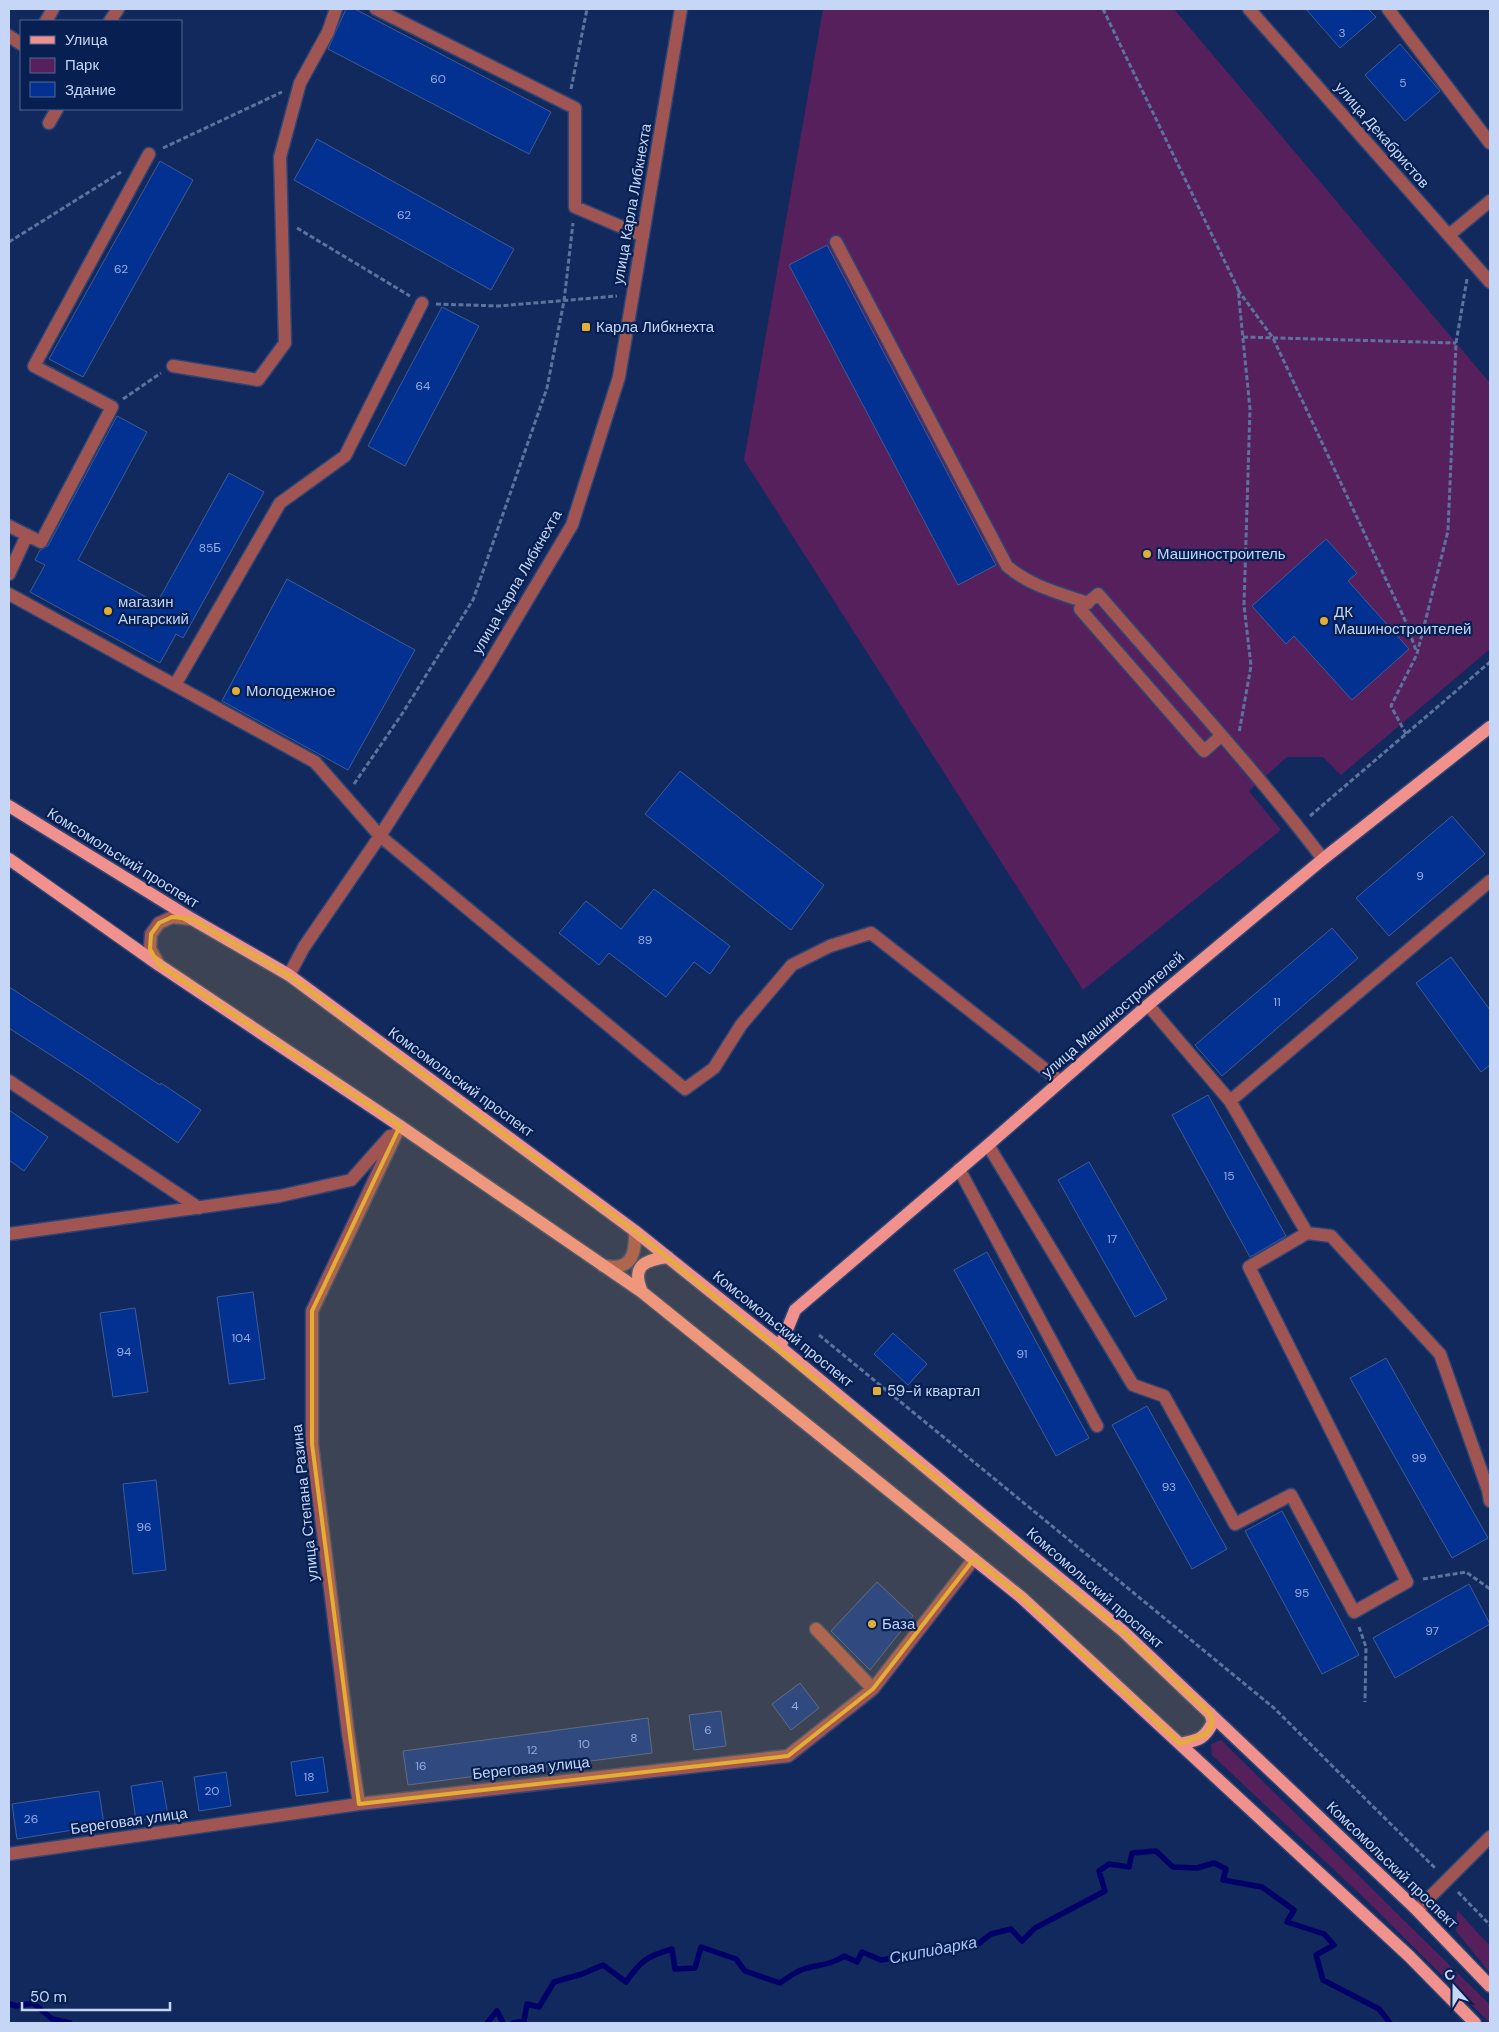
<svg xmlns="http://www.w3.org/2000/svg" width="1499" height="2032" viewBox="0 0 1499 2032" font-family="'DM Sans',sans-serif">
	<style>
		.green { fill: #56205d }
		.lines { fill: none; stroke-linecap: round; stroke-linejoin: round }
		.stream { stroke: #000069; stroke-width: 5.5 }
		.building { fill: #033192; stroke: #3f5c93 }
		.minor-casing { stroke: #2e4575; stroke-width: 15 }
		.major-casing { stroke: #2e4575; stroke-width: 15 }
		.path { stroke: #5d729d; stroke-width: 3; stroke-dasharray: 5 2.5; stroke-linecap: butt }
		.minor { stroke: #a15553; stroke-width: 12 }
		.major { stroke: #f0918e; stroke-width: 12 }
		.marked { fill: #e4ad35; fill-opacity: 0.2; stroke: #e4ad35; stroke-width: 4; stroke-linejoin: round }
		.poi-dot { fill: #e4ad35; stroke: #071f51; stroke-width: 2 }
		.labels { text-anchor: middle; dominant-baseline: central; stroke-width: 4.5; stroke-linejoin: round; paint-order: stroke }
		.number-label { font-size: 12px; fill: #94addd }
		.street-label { font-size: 15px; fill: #c5d6f6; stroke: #071f51 }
		.poi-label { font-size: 15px; fill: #c5d6f6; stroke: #071f51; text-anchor: start }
		.water-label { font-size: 16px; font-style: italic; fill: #abc7fa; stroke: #071f51 }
	</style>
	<rect width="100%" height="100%" fill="#11295c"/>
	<!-- green -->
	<path class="green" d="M823,9H1174L1490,383V649L1341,775L1323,757H1287L1249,791L1281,830L1083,990L744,460Z
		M1221,1740L1490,2005V2023L1362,1896L1212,1755L1211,1744Z
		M1457,1910L1490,1946V1973L1456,1931Z"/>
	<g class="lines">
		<!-- stream -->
		<path class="stream" d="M9,2004L17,2006L33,2003L52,2019L70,2023
			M487,2023L497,2011L503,2023
			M513,2023L524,2021L527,2004L539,2007L554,1982L582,1974L603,1965L626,1982C641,1960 648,1956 672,1949L675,1969L695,1968L701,1947L736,1959L745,1971L780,1983C787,1978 794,1973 801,1970C819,1963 828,1967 844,1956L857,1962L862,1952L881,1960L910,1956L942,1947L978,1944L991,1934L1011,1929L1022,1941L1035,1928L1105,1891L1099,1871L1109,1864L1129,1867L1132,1853L1156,1851L1173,1867L1197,1868L1214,1863L1226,1869L1223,1880L1262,1887L1294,1910L1287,1922L1324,1934L1334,1945L1316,1955L1323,1980L1379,2009L1390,2023"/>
	</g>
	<!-- building -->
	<path class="building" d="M346,9H355L551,112L529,154L328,49Z
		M1306,9H1368L1376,17L1340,48Z
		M1400,44L1440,91L1405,121L1365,75Z
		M317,139L514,249L491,290L294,180Z
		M160,161L193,180L83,377L49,359Z
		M827,245L996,565L958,585L789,265Z
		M442,307L479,326L405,466L368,446Z
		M117,416L147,432L78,560L157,603L229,473L264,492L183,638L176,634L160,663L30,592L45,565L35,560L40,550L48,546Z
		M1326,539L1357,573L1348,581L1409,649L1352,700L1294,636L1286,644L1252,606Z
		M287,579L415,650L348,770L222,701Z
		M680,771L824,885L791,930L645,814Z
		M1452,816L1485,854L1389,936L1356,898Z
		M654,889L730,946L710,974L694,962L666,997L609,953L599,965L559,933L586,901L621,929Z
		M1332,928L1358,958L1222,1076L1195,1045Z
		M1451,957L1490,1010V1065L1481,1072L1416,983Z
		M9,987L160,1085L161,1083L201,1110L178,1143L83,1076L9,1028Z
		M1208,1095L1286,1236L1250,1257L1172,1115Z
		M9,1110L48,1137L24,1171L9,1160Z
		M1089,1162L1167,1299L1135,1317L1058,1180Z
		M987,1252L1089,1438L1056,1456L954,1270Z
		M253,1292L265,1379L229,1384L217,1297Z
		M135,1308L148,1392L113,1397L100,1313Z
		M893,1333L927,1364L908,1385L874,1354Z
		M1386,1358L1488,1538L1452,1558L1350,1378Z
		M1147,1406L1227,1549L1192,1569L1112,1425Z
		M156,1480L166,1570L133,1574L123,1484Z
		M1282,1511L1359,1655L1322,1674L1245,1531Z
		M877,1582L913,1616L870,1670L831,1631Z
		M1469,1584L1490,1624L1395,1678L1373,1638Z
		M800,1683L819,1708L791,1730L772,1704Z
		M721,1711L726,1746L694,1750L689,1715Z
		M648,1718L652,1753L408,1785L403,1751Z
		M323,1757L328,1792L296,1796L291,1762Z
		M226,1772L231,1806L199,1811L194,1777Z
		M162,1781L168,1816L136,1821L131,1786Z
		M99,1791L104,1825L17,1839L12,1804Z"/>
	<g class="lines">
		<defs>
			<path id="minor" d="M376,9L575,108V207L643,236
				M1249,9L1490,282
				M1388,9L1490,143
				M46,21L53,9
				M110,21L118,9
				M9,36L21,44
				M49,123L57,109
				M1449,235L1490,201
				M836,242L1007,566C1030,586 1059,593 1088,603
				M173,366L258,380L285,343L280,157L300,83L328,32L336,9
				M9,526L41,542L112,407L34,366L149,154
				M9,574L27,535
				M9,594L315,762L380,836L685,1089L714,1068L741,1025L792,965L830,946L871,933L1060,1081
				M175,685L280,503L345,456L422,303
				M1221,736L1204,751L1080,609L1098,594C1174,682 1253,767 1323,859
				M159,965L150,949L151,934L159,923L172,917L192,919
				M289,975L304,947L380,836L485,671L572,525L619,377L681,9
				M1148,1005L1230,1101L1307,1233L1331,1236L1440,1354L1488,1490L1490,1501
				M9,1081L199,1208
				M1230,1101L1490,881
				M988,1145L1133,1385L1164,1396L1235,1524L1291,1495L1354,1612L1407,1582L1249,1267L1307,1233
				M959,1169L1097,1426
				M9,1234L280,1196L351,1180L390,1136
				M603,1266C608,1266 615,1268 620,1266C636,1262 635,1243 635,1231
				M816,1629L873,1689
				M359,1804L348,1733L312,1444V1311L400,1126
				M9,1854L359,1804L788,1756L873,1689L974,1559
				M1417,1910L1490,1837"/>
			<path id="major" d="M9,806L192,919L289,975L635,1231L780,1347L1123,1631L1417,1910L1490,1986
				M9,859L159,965L400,1126L642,1292L1021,1597L1409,1956L1475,2023
				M642,1292C631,1266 644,1260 668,1257
				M780,1347L795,1310L988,1145L1148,1005L1323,859L1490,727
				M1180,1744C1198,1740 1204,1740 1213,1722L1210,1713"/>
		</defs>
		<!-- minor casing -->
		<use href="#minor" class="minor-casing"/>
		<!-- major casing -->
		<use href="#major" class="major-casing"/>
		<!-- path -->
		<path class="path" d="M1103,9L1238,289L1250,409L1244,605L1251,666L1239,733
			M571,89L587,9
			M163,148L282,92
			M297,228L410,296
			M9,242L121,172
			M1238,290L1273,338L1405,620L1417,653
			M436,304L499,306L617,296
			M1243,337L1456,343
			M123,399L161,373
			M1406,734L1391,706L1417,654L1448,531L1456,343L1467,279
			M354,784L402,714L473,600L547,388L564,301L573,223
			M1310,816L1490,662
			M819,1335L1274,1708L1436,1869
			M1423,1579L1466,1572L1490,1589
			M1359,1627L1366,1647L1365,1702
			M1458,1892L1490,1925"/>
		<!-- minor -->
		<use href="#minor" class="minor"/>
		<!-- major -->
		<use href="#major" class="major"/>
	</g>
	<!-- marked area -->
	<path class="marked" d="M172,917L192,919L289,975L635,1231L1123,1631L1210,1713L1213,1722L1207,1734L1180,1744L1021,1597L974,1559L873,1689L788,1756L359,1804L312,1444V1311L400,1126L159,965L150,949L151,934L159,923Z"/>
	<!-- markers -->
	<g class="poi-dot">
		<rect x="581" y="322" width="10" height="10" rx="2.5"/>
		<circle cx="1147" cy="554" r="5"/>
		<circle cx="108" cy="611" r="5"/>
		<circle cx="1324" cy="621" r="5"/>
		<circle cx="236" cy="691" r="5"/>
		<rect x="872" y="1386" width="10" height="10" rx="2.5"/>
		<circle cx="872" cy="1624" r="5"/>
	</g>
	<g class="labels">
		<!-- number labels -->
		<g class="number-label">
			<text x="1342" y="33">3</text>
			<text x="438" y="79">60</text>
			<text x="1403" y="83">5</text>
			<text x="404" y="215">62</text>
			<text x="121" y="269">62</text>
			<text x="423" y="386">64</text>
			<text x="210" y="548">85Б</text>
			<text x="1420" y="876">9</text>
			<text x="645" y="940">89</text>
			<text x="1277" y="1002">11</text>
			<text x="1229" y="1176">15</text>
			<text x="1112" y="1239">17</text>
			<text x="241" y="1338">104</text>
			<text x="124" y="1352">94</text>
			<text x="1022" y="1354">91</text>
			<text x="1419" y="1458">99</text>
			<text x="1169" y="1487">93</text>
			<text x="144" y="1527">96</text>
			<text x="1302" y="1593">95</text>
			<text x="1432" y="1631">97</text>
			<text x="795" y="1706">4</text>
			<text x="708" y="1730">6</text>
			<text x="634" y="1738">8</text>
			<text x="584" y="1744">10</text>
			<text x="532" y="1750">12</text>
			<text x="421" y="1766">16</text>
			<text x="309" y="1777">18</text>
			<text x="212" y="1791">20</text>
			<text x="31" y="1819">26</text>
		</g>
		<!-- street labels -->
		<g class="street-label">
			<text transform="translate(1382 135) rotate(49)">улица Декабристов</text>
			<text transform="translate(632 204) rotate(-80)">улица Карла Либкнехта</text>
			<text transform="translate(517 582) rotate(-60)">улица Карла Либкнехта</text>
			<text transform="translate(123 858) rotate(32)">Комсомольский проспект</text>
			<text transform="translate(1113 1015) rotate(-41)">улица Машиностроителей</text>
			<text transform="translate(461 1082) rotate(36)">Комсомольский проспект</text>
			<text transform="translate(783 1329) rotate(39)">Комсомольский проспект</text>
			<text transform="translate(305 1503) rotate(-96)">улица Степана Разина</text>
			<text transform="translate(1095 1588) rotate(41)">Комсомольский проспект</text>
			<text transform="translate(531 1768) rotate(-6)">Береговая улица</text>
			<text transform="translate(129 1821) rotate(-8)">Береговая улица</text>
			<text transform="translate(1392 1865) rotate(44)">Комсомольский проспект</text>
		</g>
		<!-- poi labels -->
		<g class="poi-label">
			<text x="596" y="327">Карла Либкнехта</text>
			<text x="1157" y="554">Машиностроитель</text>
			<text x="118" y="602">магазин<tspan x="118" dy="17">Ангарский</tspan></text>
			<text x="1334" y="612">ДК<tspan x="1334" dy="17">Машиностроителей</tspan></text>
			<text x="246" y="691">Молодежное</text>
			<text x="887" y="1391">59-й квартал</text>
			<text x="882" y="1624">База</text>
		</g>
		<!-- water labels -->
		<g class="water-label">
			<text transform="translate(933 1950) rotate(-11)">Скипидарка</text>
		</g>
	</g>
	<!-- border -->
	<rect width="1499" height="2032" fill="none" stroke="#c5d6f6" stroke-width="20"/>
	<!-- legend -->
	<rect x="20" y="20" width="162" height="90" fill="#071f51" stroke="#536893"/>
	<rect x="30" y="36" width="25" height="8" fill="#f0918e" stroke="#536893"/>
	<text x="65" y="45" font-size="15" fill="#c5d6f6">Улица</text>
	<rect x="30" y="58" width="25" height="15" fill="#56205d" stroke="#536893"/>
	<text x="65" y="70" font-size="15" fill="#c5d6f6">Парк</text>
	<rect x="30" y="82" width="25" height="15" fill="#033192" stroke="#536893"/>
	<text x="65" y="95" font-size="15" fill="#c5d6f6">Здание</text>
	<!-- north arrow -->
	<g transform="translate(1454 1987) rotate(339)" stroke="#071f51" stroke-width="4" paint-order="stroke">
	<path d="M0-4L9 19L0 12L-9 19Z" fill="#c5d6f6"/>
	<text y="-8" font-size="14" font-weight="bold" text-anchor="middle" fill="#c5d6f6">С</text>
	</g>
	<!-- scale -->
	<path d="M22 2002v8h148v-8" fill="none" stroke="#c5d6f6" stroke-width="2.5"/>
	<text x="30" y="2002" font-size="15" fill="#c5d6f6" stroke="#071f51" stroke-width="4" paint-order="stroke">50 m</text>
</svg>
